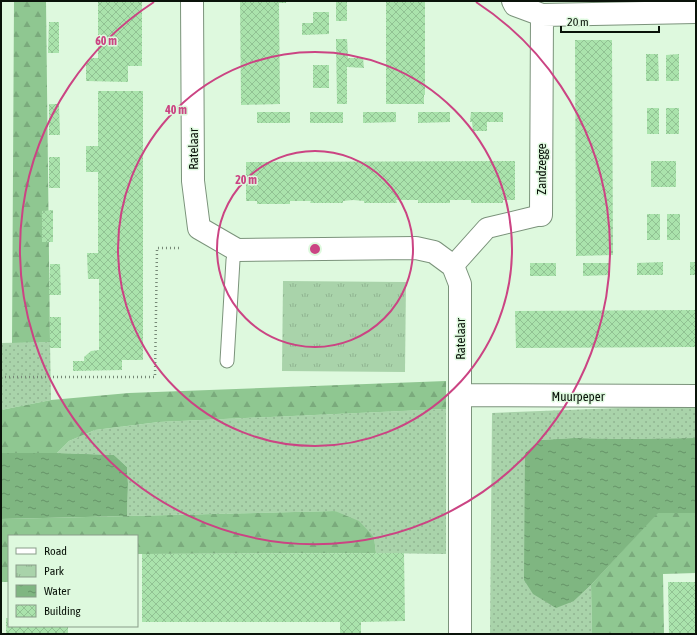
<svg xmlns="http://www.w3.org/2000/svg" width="697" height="635" viewBox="0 0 697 635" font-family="'Asap Condensed',sans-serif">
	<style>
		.grass { fill: url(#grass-dots) }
		.forest { fill: url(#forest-firs) }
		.park { fill: url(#park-tufts) }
		.water { fill: url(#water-ripples) }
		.building { fill: url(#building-cross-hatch) }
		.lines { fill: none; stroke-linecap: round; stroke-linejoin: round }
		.service-casing { stroke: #7b937b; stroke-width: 15 }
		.pedestrian-casing { stroke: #7b937b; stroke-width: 22 }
		.minor-casing { stroke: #7b937b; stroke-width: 24 }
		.path { stroke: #768876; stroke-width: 2.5; stroke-dasharray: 1 3; stroke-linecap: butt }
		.service { stroke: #fff; stroke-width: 13 }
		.pedestrian { stroke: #fff; stroke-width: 20 }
		.minor { stroke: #fff; stroke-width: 22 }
		.ring { fill: none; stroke: #cb4483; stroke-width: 2 }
		.labels { text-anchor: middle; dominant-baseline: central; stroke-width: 3; stroke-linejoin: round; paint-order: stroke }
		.street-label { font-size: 13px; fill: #0a130a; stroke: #def9de }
		.centre { fill: #cb4483; stroke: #def9de; stroke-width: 2 }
		.ring-label { font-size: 12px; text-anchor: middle; font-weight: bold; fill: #cb4483; stroke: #def9de; stroke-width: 3; stroke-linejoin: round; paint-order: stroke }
	</style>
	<defs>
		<pattern id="grass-dots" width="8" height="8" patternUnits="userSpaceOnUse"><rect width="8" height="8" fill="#a9d3aa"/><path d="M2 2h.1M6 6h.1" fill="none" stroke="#90b491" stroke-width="1.8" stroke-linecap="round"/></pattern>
		<pattern id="forest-firs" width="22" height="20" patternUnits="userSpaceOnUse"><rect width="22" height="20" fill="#8fc791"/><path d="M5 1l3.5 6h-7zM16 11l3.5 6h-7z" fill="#7aaa7c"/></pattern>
		<pattern id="park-tufts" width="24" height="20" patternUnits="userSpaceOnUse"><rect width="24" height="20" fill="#a9d3aa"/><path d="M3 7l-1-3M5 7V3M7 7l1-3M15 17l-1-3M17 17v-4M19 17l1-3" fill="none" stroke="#90b491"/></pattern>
		<pattern id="water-ripples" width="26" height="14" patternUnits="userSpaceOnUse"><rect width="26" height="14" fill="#7fb681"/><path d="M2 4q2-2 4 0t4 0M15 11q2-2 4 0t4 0" fill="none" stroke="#669368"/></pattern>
		<pattern id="building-cross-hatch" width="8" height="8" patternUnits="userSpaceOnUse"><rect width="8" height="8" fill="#aae3ac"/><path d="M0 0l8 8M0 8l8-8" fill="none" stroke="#91c293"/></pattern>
	</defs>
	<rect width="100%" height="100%" fill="#def9de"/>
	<!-- grass -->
	<path class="grass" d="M50,342L51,400L1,410V343Z
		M696,405V438L625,439L574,438L540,440L525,453L574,601L591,585L592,634H490L492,413Z
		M446,409V554L376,553L374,537L335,511L127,516L128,484L127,467L114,455L57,453L69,441L95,430L159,422Z"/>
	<!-- forest -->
	<path class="forest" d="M14,1H46L50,342L12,343Z
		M446,381V409L159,422L95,430L69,441L57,453H1V410L51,400L129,393Z
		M335,511L359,521L374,537L376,553L142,554H137V536H9V582H1V519Z
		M658,512L696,513V573L663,574L664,634H592L591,585Z"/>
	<!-- park -->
	<path class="park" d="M283,281L406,282L405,372L282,371Z"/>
	<!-- water -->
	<path class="water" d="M574,438L625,439L696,438V513H658L591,585L574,601L556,608L533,594L524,580L525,453L540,440Z
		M1,453H57L114,455L127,467L128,484L127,516L1,519Z"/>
	<!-- building -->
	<path class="building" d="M98,1H142V66H128V82L86,81V63L91,58H98Z
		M240,1H286V3H279L280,104L241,105Z
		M336,1H347V21H336Z
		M386,1H425V95H424V104H386Z
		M313,12H329V34L302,35V23H313Z
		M49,22H59V53H48Z
		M336,39H347L348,58H363L364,68L347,67V104H337Z
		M575,40H612L613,255L576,256Z
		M646,54H658L659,81H646Z
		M679,54V81H666V55Z
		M313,65H329V88H313Z
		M98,91H143V360H122V370L73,371V361H84V357L91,351L99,350V279H88L87,253H98V172H86V146H98Z
		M49,104H59L60,135H49Z
		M647,108H659V134H647Z
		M666,108H679V134H666Z
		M257,112H290V123H257Z
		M310,112H343V123H310Z
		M363,112H396V122L363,123Z
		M418,112H450V122L418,123Z
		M471,112H503V122H487V131H473L472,122H470Z
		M49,157H60V188H49Z
		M515,161V200H503V203H471V200H450V203H418V200H396L397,203H364V201L353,200L343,201V203H310L311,201H290V204H257V201H246V162Z
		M651,161H676V187H651Z
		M53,210V242H42V211Z
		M647,214H660V240H647Z
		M667,214H680V240H667Z
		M663,262V275H637V263Z
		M690,262H696V275H690Z
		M530,263H556V276H530Z
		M583,263H609V275L583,276Z
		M50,264H60L61,295H49Z
		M696,310V347L516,348L515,311Z
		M50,317H61V348H50Z
		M404,553L405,621L361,622V634H340V622H142V554Z
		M668,582H696V634H669Z
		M6,618H9V626H68V634L6,633Z"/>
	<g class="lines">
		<defs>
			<path id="service" d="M227,361L233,260L237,250"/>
			<path id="pedestrian" d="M453,266L487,228L541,215"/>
			<path id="minor" d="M192,1L193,181L199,228L237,250L416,248L434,252L453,266L460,284V634
				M513,1L515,5L542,15L696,12
				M541,215L542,15
				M461,395L696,396"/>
		</defs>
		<!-- service casing -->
		<use href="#service" class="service-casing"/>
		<!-- pedestrian casing -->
		<use href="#pedestrian" class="pedestrian-casing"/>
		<!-- minor casing -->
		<use href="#minor" class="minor-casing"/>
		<!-- path -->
		<path class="path" d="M1,377H155L157,248H179"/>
		<!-- service -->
		<use href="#service" class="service"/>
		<!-- pedestrian -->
		<use href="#pedestrian" class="pedestrian"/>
		<!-- minor -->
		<use href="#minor" class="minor"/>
	</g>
	<!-- distance rings -->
	<g class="ring">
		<circle cx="315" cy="249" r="98"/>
		<circle cx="315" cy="249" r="197"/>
		<path d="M476 2A295 295 0 1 1 154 2"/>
	</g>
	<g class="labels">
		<!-- street labels -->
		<g class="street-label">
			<text transform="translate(193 149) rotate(-90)">Ratelaar</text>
			<text transform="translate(541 169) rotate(-90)">Zandzegge</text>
			<text transform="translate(460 339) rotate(-90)">Ratelaar</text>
			<text x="578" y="396">Muurpeper</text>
		</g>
	</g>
	<circle cx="315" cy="249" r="6" class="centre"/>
	<g class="ring-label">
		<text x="106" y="45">60 m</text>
		<text x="176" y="114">40 m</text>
		<text x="246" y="184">20 m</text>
	</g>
	<!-- border -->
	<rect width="697" height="635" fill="none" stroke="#0a130a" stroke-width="4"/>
	<!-- legend -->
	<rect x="8" y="535" width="130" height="92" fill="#def9de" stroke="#899d89"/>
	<rect x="16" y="548" width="20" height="6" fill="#ffffff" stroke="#899d89"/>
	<text x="44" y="555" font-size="12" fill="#0a130a">Road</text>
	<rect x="16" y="565" width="20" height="12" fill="url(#park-tufts)" stroke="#899d89"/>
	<text x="44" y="575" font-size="12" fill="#0a130a">Park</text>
	<rect x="16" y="585" width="20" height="12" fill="url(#water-ripples)" stroke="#899d89"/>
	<text x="44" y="595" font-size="12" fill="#0a130a">Water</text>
	<rect x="16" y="605" width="20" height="12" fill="url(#building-cross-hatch)" stroke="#899d89"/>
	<text x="44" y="615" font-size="12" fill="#0a130a">Building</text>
	<!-- scale -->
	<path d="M561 26v6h98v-6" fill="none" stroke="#0a130a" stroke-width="2"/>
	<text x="567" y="26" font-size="12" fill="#0a130a" stroke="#def9de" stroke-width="3" paint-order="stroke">20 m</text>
</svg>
